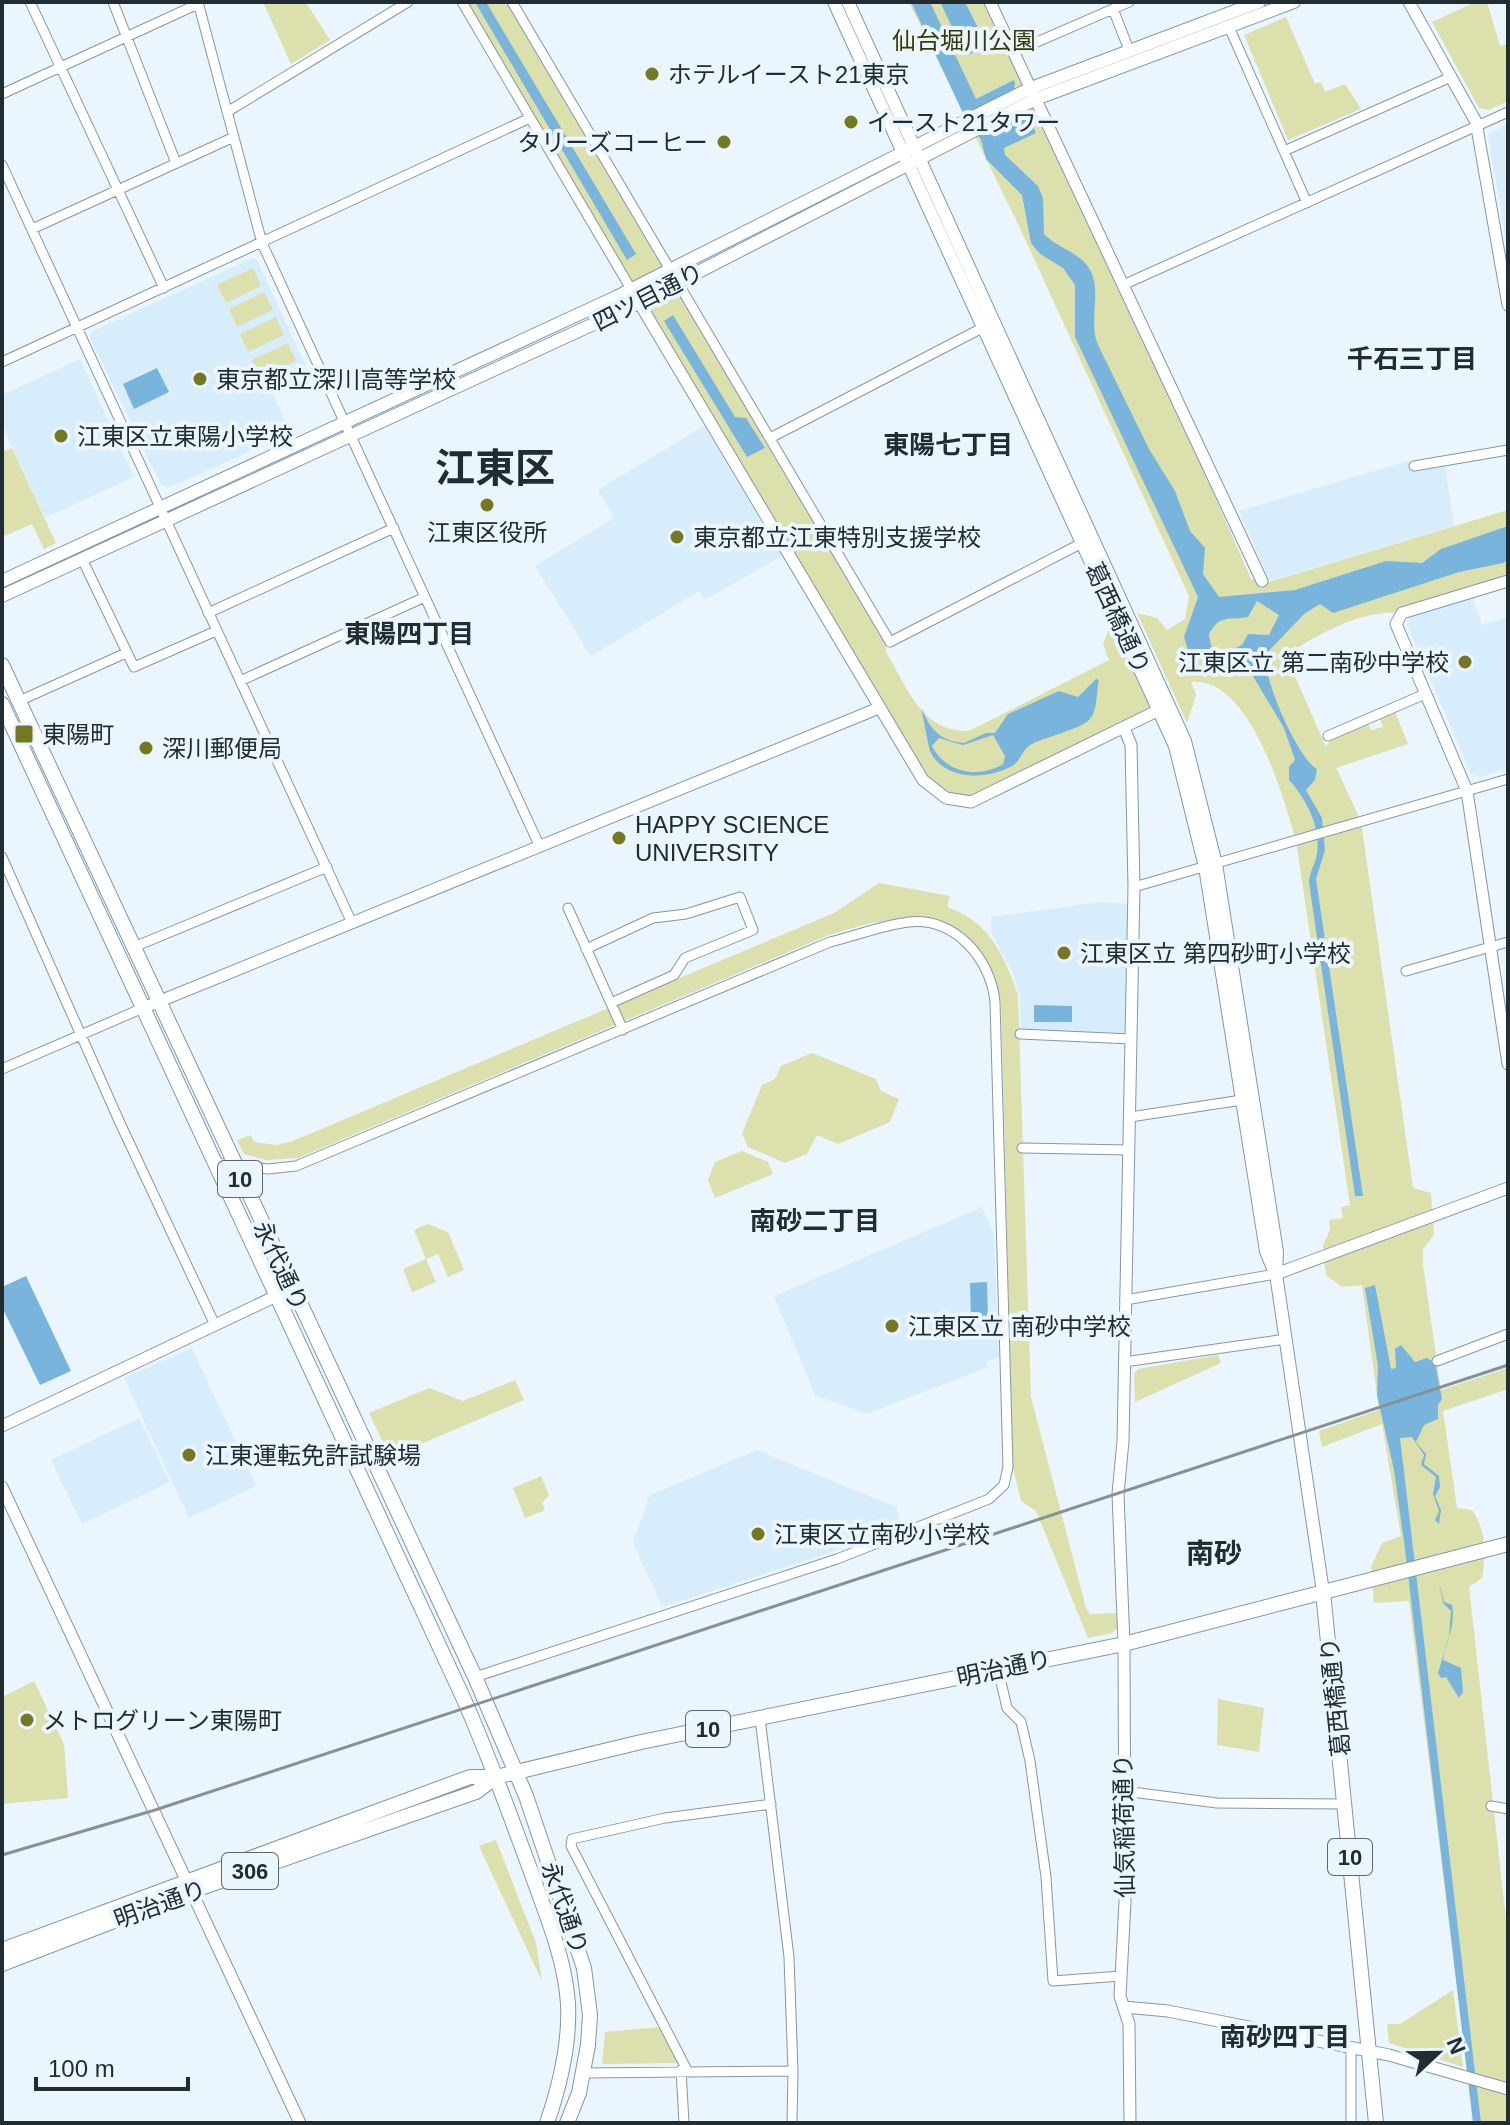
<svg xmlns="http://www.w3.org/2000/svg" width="1510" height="2125" viewBox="0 0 1510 2125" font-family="Helvetica,'Noto Sans JP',sans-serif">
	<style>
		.built { fill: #d8edfb }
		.green { fill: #dce0ad }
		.water { fill: #79b4dd; fill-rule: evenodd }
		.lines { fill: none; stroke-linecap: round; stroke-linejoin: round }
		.minor-casing { stroke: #7f99ab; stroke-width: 11 }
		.tertiary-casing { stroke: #7f99ab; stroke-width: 13 }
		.secondary-casing { stroke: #7f99ab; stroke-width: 14 }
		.primary-casing { stroke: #7f99ab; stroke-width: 16 }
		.minor { stroke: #fff; stroke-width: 9 }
		.tertiary { stroke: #fff; stroke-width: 11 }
		.secondary { stroke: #fff; stroke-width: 12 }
		.primary { stroke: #fff; stroke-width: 14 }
		.rail { stroke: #869199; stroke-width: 3 }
		.poi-dot { fill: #747820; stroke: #eaf5fd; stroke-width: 3 }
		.labels { text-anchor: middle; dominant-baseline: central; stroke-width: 8; stroke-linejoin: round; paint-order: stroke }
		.shield { fill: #eaf5fd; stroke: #5d6870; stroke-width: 2 }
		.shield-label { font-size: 22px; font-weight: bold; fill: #212c33 }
		.park-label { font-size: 24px; fill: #373905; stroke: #eaf5fd }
		.poi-label { font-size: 24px; fill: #212c33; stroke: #eaf5fd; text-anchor: start }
		.street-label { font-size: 24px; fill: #212c33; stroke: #eaf5fd }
		.neighbourhood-label { font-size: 26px; font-weight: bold; fill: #212c33; stroke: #eaf5fd }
		.quarter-label { font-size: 28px; font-weight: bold; fill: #212c33; stroke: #eaf5fd }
		.town-label { font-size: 40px; font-weight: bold; fill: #212c33; stroke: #eaf5fd }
	</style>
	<rect width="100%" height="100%" fill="#eaf5fd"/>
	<!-- built -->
	<path class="built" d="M1508,123V253L1488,135Z
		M253,258L257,260L308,371L270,388L291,433L168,488L161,485L90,338L91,332Z
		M80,359L134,477L45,518L2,425V395Z
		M704,426L782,556L705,600L699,591L591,656L535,566L614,518L598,490Z
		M1408,461L1411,470L1445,465L1454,526L1270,581L1239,511Z
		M1473,598L1482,625L1508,617V768L1480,777L1471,774L1407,625L1411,616Z
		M1102,902L1127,904L1126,1033L1021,1031L1020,997L1013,973L992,934L991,917Z
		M982,1207L994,1235L999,1357L986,1362L988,1367L867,1414L815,1395L774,1296Z
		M192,1348L256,1486L189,1518L124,1378Z
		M139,1418L170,1482L82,1524L51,1460Z
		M757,1450L896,1507L901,1525L835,1551L662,1607L633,1542L650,1495Z"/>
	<!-- green -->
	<path class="green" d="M263,2H310L307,4L330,40L291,64Z
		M466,2H508L886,643V652C908,688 921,732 969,731L1109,660L1103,644L1111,623L1135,617L1152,710L970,798L947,795L926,778Z
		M909,2H983L1196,453L1251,579L1269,582L1508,510V581L1402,613C1367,609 1322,631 1293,651L1290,665L1326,747L1332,738L1368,724L1371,730L1383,727L1380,719L1395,712L1408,744L1336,768L1361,821L1413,1188L1431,1193L1434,1235L1423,1249V1265L1441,1390L1508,1368V1389L1443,1411L1457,1508L1472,1510C1487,1532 1486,1552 1482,1578L1469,1587L1508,1937V2123H1474L1409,1601L1374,1603L1371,1567L1382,1543L1401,1536L1382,1424L1322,1447L1319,1431L1379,1410L1362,1285L1342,1287L1326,1275L1323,1245L1330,1230L1329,1220L1343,1218L1341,1207L1350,1205L1296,841C1284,797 1249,675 1191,682L1196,695L1187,723L1137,613L1157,618L1167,630L1185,619L1189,596L1018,224Z
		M1475,2H1487L1500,46L1508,44V101L1489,110L1479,108L1432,22Z
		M1286,17L1315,84L1321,82L1325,92L1345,84L1361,109L1288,140L1244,35Z
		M253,268L261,286L226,303L217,285Z
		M264,292L273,310L237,327L229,309Z
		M276,317L284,335L248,352L240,334Z
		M288,343L296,361L260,378L252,360Z
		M12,448L56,543L44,549L32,524L2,537V452Z
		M879,883L950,896L947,907C989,921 1004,955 1018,995L1031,1397L1086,1608L1090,1614L1117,1613V1628L1112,1633L1088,1638L1036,1511L1021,1501L1013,1468L1001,1002C987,950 939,914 884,921C866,923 847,930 829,935L298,1158L266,1160L244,1154L237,1140L251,1135L254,1142L277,1145L293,1141L834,913Z
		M812,1053L876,1079L881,1091L899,1099L890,1122L838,1144L817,1135L807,1154L785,1163L748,1147L742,1134L762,1085L775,1079L781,1066Z
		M742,1151L768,1162L773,1174L715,1198L708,1180L715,1162Z
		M428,1224L448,1232L464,1270L448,1277L438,1254L426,1259L436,1282L412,1292L403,1269L426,1259L414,1230Z
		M1218,1355L1221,1363L1135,1402L1134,1374L1138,1369Z
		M515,1380L524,1400L390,1457L369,1413L429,1388L463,1401Z
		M541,1476L549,1495L542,1503L545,1510L525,1518L513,1488Z
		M34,1681L64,1744L68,1798L2,1804V1697Z
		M1218,1699L1264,1708L1259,1752L1217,1745Z
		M496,1840L536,1943L542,1981L479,1846Z
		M1453,1990L1463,2067L1389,2043L1387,2024H1400Z
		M661,2027L679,2063L602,2064L605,2032Z"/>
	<!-- water -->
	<path class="water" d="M475,2H486L636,254L627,260Z
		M911,2H930L976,99L1014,80L1015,83L1014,87L1036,133L1004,148L1005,155L1038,186L1043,198L1044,234C1056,247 1075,251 1086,264C1105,287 1087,318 1098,345L1149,449L1175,491L1190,531L1205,548L1203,574L1219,597L1295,590L1386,561L1422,563L1441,549L1508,526V560L1503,563L1459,572L1333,613L1320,604L1304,614L1266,654C1262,680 1300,761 1317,769L1315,780L1306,790L1322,818L1325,850L1316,879L1363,1196H1355L1309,883C1309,872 1316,864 1317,853C1321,825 1305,798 1289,780V767L1295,760L1284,728L1247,666C1227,656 1205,665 1188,650L1184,637L1198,597L1075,337V285L1063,268L1040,254L1031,243L1022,195L986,159L981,140L962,111ZM1257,601L1279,615L1269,635L1248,634L1242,645L1226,653L1211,646L1209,634C1220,613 1230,621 1248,617Z
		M940,2H965L987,46L966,56Z
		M673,315L735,417L746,418L765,448L747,457L664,321Z
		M157,368L169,392L134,409L123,384Z
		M1096,679L1099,680C1096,692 1098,713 1088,721C1081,728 1044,738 1032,744C1022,749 1021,761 1012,766C987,780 944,781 930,751C929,748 922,714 922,709C930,729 940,741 964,743L986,733H995L1008,714L1059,691L1078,697ZM993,735L1005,756L1003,764C977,779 946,773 932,746L939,738L963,745Z
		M1034,1005L1072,1006V1022H1034Z
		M26,1276L71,1371L40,1385L2,1307V1287Z
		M987,1282L988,1320H971L970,1283Z
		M1375,1285L1391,1369L1396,1368L1395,1349L1401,1345L1415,1362L1427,1358L1435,1363L1442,1399L1438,1405V1419L1424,1425L1416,1442L1426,1454L1424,1464L1439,1476L1440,1487L1435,1496L1441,1510L1439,1524L1435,1520L1439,1511L1433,1494L1436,1477L1421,1465L1424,1455L1412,1437L1400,1438L1481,2123H1473L1405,1549L1394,1470L1377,1395L1378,1366L1365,1288Z
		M1439,1582L1444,1602L1452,1605C1456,1626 1446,1641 1443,1660L1461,1668L1463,1692L1459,1698L1446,1677L1441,1678L1438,1673L1449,1636L1451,1611L1443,1603Z"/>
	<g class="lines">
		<defs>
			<path id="minor" d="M30,2L164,288
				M113,2L176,163
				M198,2L262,243L540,847
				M462,2L631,289
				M512,2L890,642L1086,541
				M1113,9L1129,50
				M1229,27L1307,203
				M1014,52L1129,2
				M2,94L198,4
				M227,112L408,2
				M1284,151L1451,77
				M2,165L352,923
				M32,229L234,137
				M1123,285L1508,112
				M2,362L530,118
				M772,437L984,327
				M1414,466L1508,450
				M82,559L134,667L216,631
				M208,613L394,528
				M240,681L425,597
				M19,701L126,653
				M1328,736L1425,694
				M2,857L120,1123L215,1325
				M1134,887L1508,779
				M568,908L623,1030
				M134,947L327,867
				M586,949L653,918L686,914L740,897L753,930L685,958L674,975L611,1003
				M1406,971L1508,942
				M1020,1034L1131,1039
				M2,1069L143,1008
				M1130,1117L1242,1100
				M1022,1148L1129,1150
				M215,1163L268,1169L296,1166L830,942C855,936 883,925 909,922C955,917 991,959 995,1002L1008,1467L1004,1485L989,1499L837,1559L475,1677
				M1125,1300L1276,1274
				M1437,1361L1508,1334
				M1124,1362L1286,1339
				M998,1669L1007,1708L1021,1722L1030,1761L1046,1877L1053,1981L1121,1976
				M1124,1791L1217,1803L1345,1804
				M1491,1806L1508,1809
				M1351,2048V2123
				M681,2070L684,2123
				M687,2070L571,1846L572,1839L665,1818L771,1804
				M583,2073L793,2071L789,1957L760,1718
				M792,2123L793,2071"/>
			<path id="tertiary" d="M990,2L1262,581
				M1409,2L1476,122L1508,305
				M631,289L923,780L946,798L971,802L1165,707
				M1508,581L1402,613L1396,624L1467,791L1508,1064
				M1124,728L1131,745L1134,887L1123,1441L1118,1494L1124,1644L1125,1902L1120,1996L1129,2024L1130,2123
				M143,1008L879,708
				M1276,1274L1508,1188
				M2,1426L291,1289
				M2,1487L300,2123
				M1124,2007L1168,2011L1389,2055L1508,2089"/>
			<path id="secondary" d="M834,2L1175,746L1205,867L1266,1251L1274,1271
				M848,2L1185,741L1216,864L1277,1252L1276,1274L1323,1592
				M2,581L616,297L1031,88L1259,2
				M2,596L624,310L1036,99L1294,2"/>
			<path id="primary" d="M2,665L475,1677L526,1796L584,1968L590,2015L588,2045L579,2093L567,2123
				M2,704L461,1693C487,1750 508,1810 530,1869C545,1912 565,1957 568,2004C570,2044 560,2085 547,2123
				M1323,1592L1376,2123
				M2,1950L470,1777H496L641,1742L1124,1644L1508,1544
				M2,1964L192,1891L476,1792L496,1777"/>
		</defs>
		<!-- minor casing -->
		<use href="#minor" class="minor-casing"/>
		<!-- tertiary casing -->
		<use href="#tertiary" class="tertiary-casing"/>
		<!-- secondary casing -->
		<use href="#secondary" class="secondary-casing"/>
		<!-- primary casing -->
		<use href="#primary" class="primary-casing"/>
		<!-- minor -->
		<use href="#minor" class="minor"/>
		<!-- tertiary -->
		<use href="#tertiary" class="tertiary"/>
		<!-- secondary -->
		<use href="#secondary" class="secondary"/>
		<!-- primary -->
		<use href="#primary" class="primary"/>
		<!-- rail -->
		<path class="rail" d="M2,1855L155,1810L1508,1365"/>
	</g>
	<!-- markers -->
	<g class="poi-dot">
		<circle cx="652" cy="74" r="8"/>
		<circle cx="851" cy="122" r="8"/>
		<circle cx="724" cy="142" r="8"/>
		<circle cx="200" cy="379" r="8"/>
		<circle cx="61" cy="436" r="8"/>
		<circle cx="487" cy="505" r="8"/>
		<circle cx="677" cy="537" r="8"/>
		<circle cx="1465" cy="662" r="8"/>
		<rect x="14" y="724" width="20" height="20" rx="4"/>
		<circle cx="146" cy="748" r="8"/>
		<circle cx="619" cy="838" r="8"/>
		<circle cx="1064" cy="953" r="8"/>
		<circle cx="892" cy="1326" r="8"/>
		<circle cx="189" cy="1455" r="8"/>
		<circle cx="758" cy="1534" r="8"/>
		<circle cx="27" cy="1720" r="8"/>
	</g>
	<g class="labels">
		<!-- shield labels -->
		<g class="shield">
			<rect x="218" y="1161" width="44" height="36" rx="6"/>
			<rect x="686" y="1711" width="44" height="36" rx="6"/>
			<rect x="1328" y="1839" width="44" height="36" rx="6"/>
			<rect x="222" y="1853" width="56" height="36" rx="6"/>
		</g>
		<g class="shield-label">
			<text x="240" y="1179">10</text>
			<text x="708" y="1729">10</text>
			<text x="1350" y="1857">10</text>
			<text x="250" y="1871">306</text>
		</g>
		<!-- park labels -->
		<g class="park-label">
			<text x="964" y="40">仙台堀川公園</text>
		</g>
		<!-- poi labels -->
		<g class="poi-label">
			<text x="668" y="74">ホテルイースト21東京</text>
			<text x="867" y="122">イースト21タワー</text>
			<text x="708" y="142" text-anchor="end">タリーズコーヒー</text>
			<text x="216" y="379">東京都立深川高等学校</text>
			<text x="77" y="436">江東区立東陽小学校</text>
			<text x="487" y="532" text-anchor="middle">江東区役所</text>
			<text x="693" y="537">東京都立江東特別支援学校</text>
			<text x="1449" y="662" text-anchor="end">江東区立 第二南砂中学校</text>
			<text x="42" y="734">東陽町</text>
			<text x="162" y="748">深川郵便局</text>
			<text x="635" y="824">HAPPY SCIENCE<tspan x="635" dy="28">UNIVERSITY</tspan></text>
			<text x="1080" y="953">江東区立 第四砂町小学校</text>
			<text x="908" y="1326">江東区立 南砂中学校</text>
			<text x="205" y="1455">江東運転免許試験場</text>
			<text x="774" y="1534">江東区立南砂小学校</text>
			<text x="43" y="1720">メトログリーン東陽町</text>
		</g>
		<!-- street labels -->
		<g class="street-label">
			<text transform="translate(648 297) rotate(-27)">四ツ目通り</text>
			<text transform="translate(1118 618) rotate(65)">葛西橋通り</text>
			<text transform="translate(281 1266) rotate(65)">永代通り</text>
			<text transform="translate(1004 1668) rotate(-12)">明治通り</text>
			<text transform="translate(1335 1697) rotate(-96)">葛西橋通り</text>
			<text transform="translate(1124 1826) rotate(-91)">仙気稲荷通り</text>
			<text transform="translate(160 1904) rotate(-20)">明治通り</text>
			<text transform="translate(565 1908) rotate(71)">永代通り</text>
		</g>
		<!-- neighbourhood labels -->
		<g class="neighbourhood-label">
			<text x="1412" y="359">千石三丁目</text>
			<text x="948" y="445">東陽七丁目</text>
			<text x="409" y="634">東陽四丁目</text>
			<text x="815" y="1221">南砂二丁目</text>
			<text x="1285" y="2037">南砂四丁目</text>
		</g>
		<!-- quarter labels -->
		<g class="quarter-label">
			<text x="1214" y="1553">南砂</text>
		</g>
		<!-- town labels -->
		<g class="town-label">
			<text x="495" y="468">江東区</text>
		</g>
	</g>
	<!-- border -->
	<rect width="1510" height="2125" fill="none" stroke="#212c33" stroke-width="8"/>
	<!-- north arrow -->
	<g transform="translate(1438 2053) rotate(68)" stroke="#eaf5fd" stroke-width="6" paint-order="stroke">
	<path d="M0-6L14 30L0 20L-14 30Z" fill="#212c33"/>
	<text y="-12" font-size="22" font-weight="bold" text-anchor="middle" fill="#212c33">N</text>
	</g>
	<!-- scale -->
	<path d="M36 2077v12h152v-12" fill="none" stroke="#212c33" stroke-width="4"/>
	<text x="48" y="2077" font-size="24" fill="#212c33" stroke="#eaf5fd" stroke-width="6" paint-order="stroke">100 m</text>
</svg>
